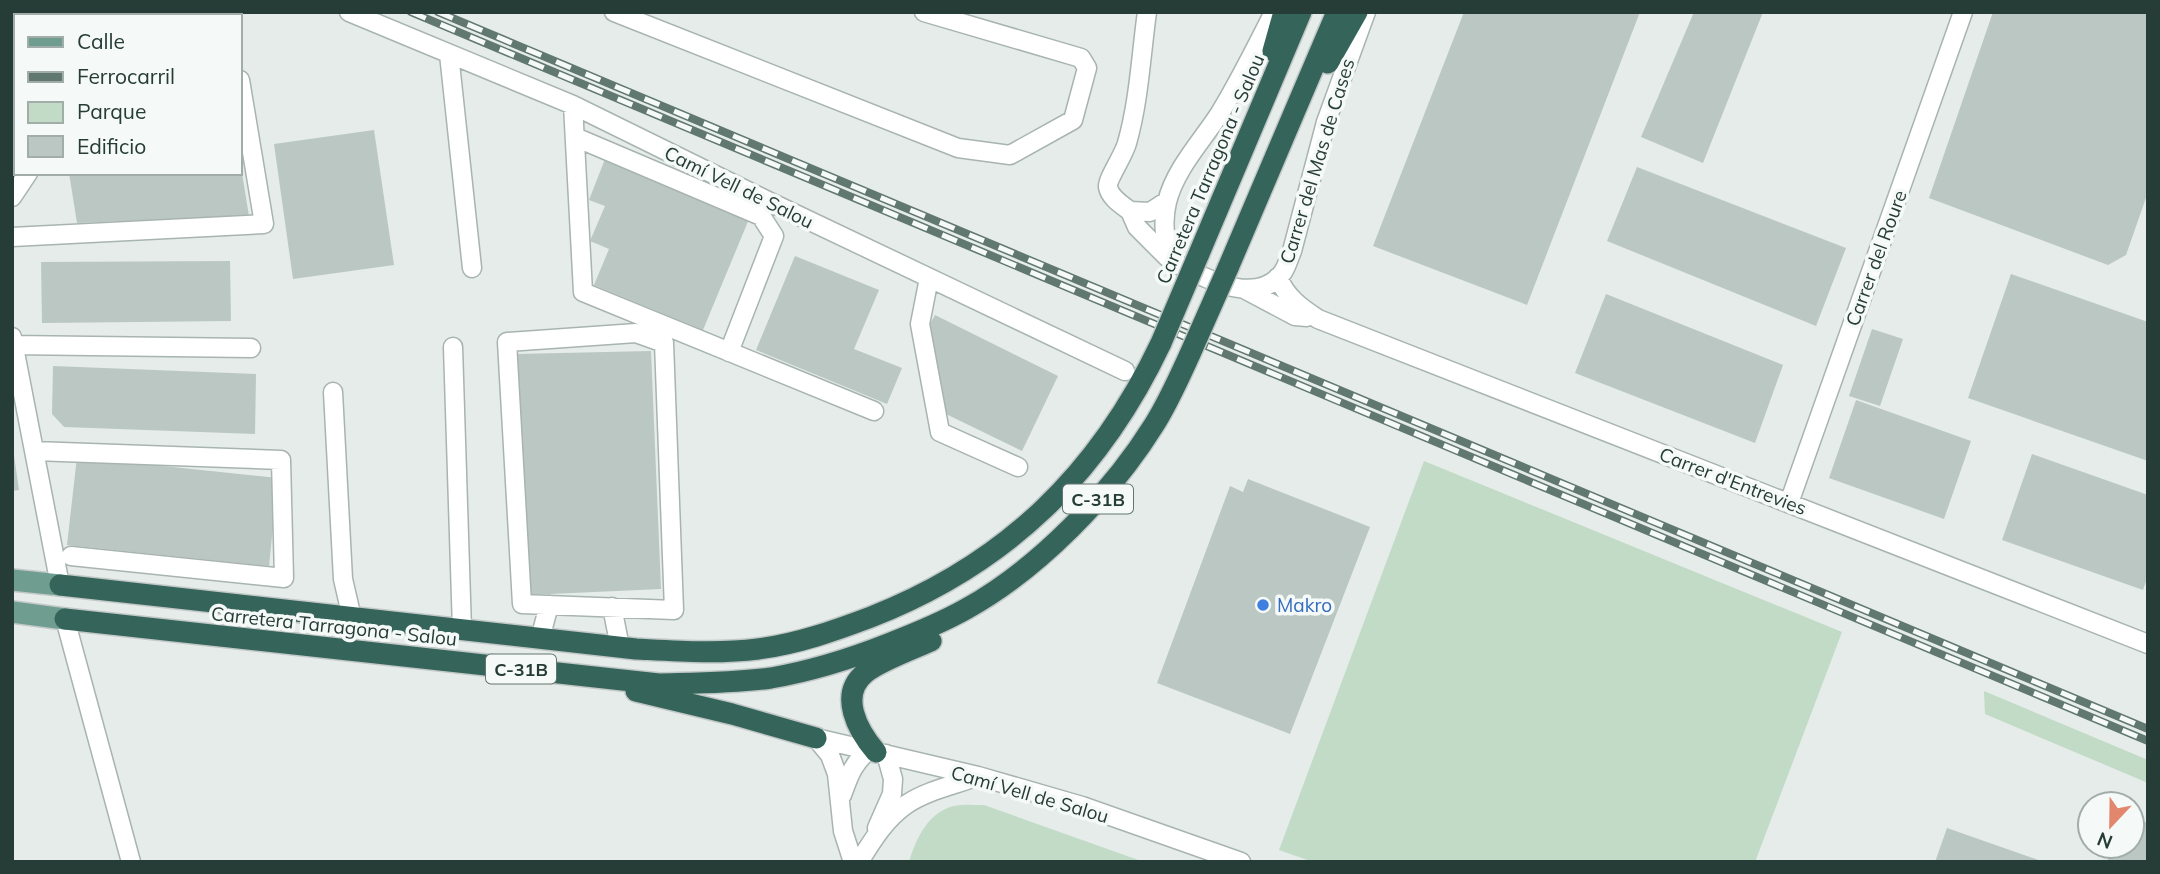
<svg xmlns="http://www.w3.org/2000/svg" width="2160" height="874" viewBox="0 0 2160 874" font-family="Mulish,sans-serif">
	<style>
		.green { fill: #c1dbc7 }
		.building { fill: #bbc7c2 }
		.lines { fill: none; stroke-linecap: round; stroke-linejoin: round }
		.minor-casing { stroke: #a8b4b0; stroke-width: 21 }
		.major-casing { stroke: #c2c8c7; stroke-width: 24 }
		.highway-casing { stroke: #c2c8c7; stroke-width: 24 }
		.minor { stroke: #fff; stroke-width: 18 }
		.major { stroke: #6f9d90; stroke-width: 21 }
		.highway { stroke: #35655a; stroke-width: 21 }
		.rail-casing { stroke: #617871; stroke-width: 8 }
		.rail { stroke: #f5f9f7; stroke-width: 5; stroke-dasharray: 16; stroke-linecap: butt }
		.highway-bridge-casing { stroke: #c2c8c7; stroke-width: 24; stroke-linecap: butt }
		.highway-bridge { stroke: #35655a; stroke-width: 21 }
		.shop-dot { fill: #3f7fe0; stroke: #f5f9f7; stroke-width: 2.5 }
		.labels { text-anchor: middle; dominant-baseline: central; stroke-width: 7; stroke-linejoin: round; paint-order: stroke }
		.shield { fill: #f5f9f7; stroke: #647570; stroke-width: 2 }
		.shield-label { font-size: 18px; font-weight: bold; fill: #263c36 }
		.street-label { font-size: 19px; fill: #263c36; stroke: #f5f9f7 }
		.shop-label { font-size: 19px; fill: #366cbe; stroke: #f5f9f7; text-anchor: start }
	</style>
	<rect width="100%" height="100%" fill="#e5ece9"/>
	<!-- green -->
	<path class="green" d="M1424,461L1842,632L1755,862H1313L1279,850Z
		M1984,691L2148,760V783L1985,714Z
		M983,805H984L1144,862H909C916,839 928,812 954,806C963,804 974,805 983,805Z"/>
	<!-- building -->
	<path class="building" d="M12,12H82L81,16H16V29L12,28Z
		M1464,12H1640L1527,305L1373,246Z
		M1694,12H1763L1703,163L1641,137Z
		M1993,12H2148V192L2126,255L2108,265L1929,198Z
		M12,81L16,82V126L12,134Z
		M374,130L394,265L293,279L274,144Z
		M605,159L749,219L703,330L594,285L609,249L590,241L605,206L589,200Z
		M1637,167L1846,248L1816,326L1607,241Z
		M69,173H242L249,216L77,223Z
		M795,256L879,290L854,349L902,368L887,404L756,350Z
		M230,261L231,321L42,323L41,262Z
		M2011,274L2148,322V461L1968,398Z
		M1606,294L1783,365L1755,443L1575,373Z
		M935,315L1058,376L1022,451L946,414L930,324Z
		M1872,329L1903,339L1880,406L1849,396Z
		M651,351L661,589L528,595L516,354Z
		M53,366L256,374L255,434L64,427L52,414Z
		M1856,400L1971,441L1944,519L1829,478Z
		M2032,454L2148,495V576L2143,590L2002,540Z
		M12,455H14L19,490L12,491Z
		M77,457L278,478L269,566L67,545Z
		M1248,479L1370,527L1290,734L1157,683L1230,486L1243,492Z
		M2132,816L2148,823V862H2107L2113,846H2132Z
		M1947,828L2041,861V862H1935Z"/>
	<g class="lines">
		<defs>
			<path id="minor" d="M225,12V16
				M349,12L573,105L768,201L1125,371
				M614,12L958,148L1010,155L1073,120L1087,68L1081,58L924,12
				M1274,12C1257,46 1240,80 1220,113C1202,141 1175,169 1167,202C1162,223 1165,240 1171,261C1202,276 1256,309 1283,272C1287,266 1289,258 1292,251L1326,122L1366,12
				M105,16L106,12
				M183,16L187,12
				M449,54L472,268
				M12,57L16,58
				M573,105L583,292L874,411
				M575,137L761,216L774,236L729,352
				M12,197L28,173
				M1167,201L1150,212L1130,211L1137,227L1168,258
				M1130,211C1122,205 1110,198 1108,187C1107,179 1124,155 1127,143C1139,101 1141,55 1147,12
				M12,237L264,224L240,80
				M1278,277C1286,297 1300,307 1318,319L2148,644
				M929,278L920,324L940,432L1018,467
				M1246,290L1295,316L1307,317
				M636,333L664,343L674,610L522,604L507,342Z
				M12,337L60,585
				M12,345L251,348
				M453,347L462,630
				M333,392L343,579L352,618
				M34,451L281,460L284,578L71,556
				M1789,503L1963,12
				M612,607L620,647
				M65,619L131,862
				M540,639L549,605
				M816,738L978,776L1082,806L1241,862
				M816,738L830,755L837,774L843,831L853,862
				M842,795C849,776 853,763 869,750
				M877,828L892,794L893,779L886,754
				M859,862C872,841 886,818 907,804C928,790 955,785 978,776"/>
			<path id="major" d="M12,580L60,585
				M12,612L65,619"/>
			<path id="highway" d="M1273,51L1284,12
				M1328,63L1357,12
				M1198,256L1301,12
				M1228,268L1337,12
				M60,585L636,649C676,651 718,654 758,649C797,644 834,631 871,617C1006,564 1099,474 1161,343
				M65,619L659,684C696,683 734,683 771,678C811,671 850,659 888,644C914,634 941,623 966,609C1037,570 1111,494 1154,425C1168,403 1179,378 1190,354
				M636,691L732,714L816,738
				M876,752C858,731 838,695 865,673C880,661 913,649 931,641"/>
		</defs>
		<!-- minor casing -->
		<use href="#minor" class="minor-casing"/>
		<!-- major casing -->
		<use href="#major" class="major-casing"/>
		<!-- highway casing -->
		<use href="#highway" class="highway-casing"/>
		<!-- minor -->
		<use href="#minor" class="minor"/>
		<!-- major -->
		<use href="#major" class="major"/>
		<!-- highway -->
		<use href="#highway" class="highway"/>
		<defs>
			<path id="rail" d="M411,12L2148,741
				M438,12L2148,729"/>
		</defs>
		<!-- rail casing -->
		<use href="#rail" class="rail-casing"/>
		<!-- rail -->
		<use href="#rail" class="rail"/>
		<defs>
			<path id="highway-bridge" d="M1161,343L1198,256
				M1190,354L1228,268"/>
		</defs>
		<!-- highway-bridge casing -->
		<use href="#highway-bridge" class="highway-bridge-casing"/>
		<!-- highway-bridge -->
		<use href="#highway-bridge" class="highway-bridge"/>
	</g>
	<!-- markers -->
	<circle class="shop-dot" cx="1263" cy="605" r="7"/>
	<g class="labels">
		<!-- shield labels -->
		<g class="shield">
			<rect x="1063" y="484.5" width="70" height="29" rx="5"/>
			<rect x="486" y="654.5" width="70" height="29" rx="5"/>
		</g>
		<g class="shield-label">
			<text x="1098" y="499">C-31B</text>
			<text x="521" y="669">C-31B</text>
		</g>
		<!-- street labels -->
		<g class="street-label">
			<text transform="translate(1317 161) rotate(-73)">Carrer del Mas de Cases</text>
			<text transform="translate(1210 169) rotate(-67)">Carretera Tarragona - Salou</text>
			<text transform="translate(739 187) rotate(26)">Camí Vell de Salou</text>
			<text transform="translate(1876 258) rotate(-70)">Carrer del Roure</text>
			<text transform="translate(1733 481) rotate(21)">Carrer d'Entrevies</text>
			<text transform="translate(334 626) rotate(6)">Carretera Tarragona - Salou</text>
			<text transform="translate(1030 794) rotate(16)">Camí Vell de Salou</text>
		</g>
		<!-- shop labels -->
		<g class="shop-label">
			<text x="1277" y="605">Makro</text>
		</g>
	</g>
	<!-- border -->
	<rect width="2160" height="874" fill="none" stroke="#263c36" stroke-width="28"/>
	<!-- legend -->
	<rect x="14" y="14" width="228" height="161" fill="#f5f9f7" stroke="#a2adaa" stroke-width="2"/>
	<rect x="28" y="37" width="35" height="10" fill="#6f9d90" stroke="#a2adaa" stroke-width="2"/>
	<text x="77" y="49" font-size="21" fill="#263c36">Calle</text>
	<rect x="28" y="72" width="35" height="10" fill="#617871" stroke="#a2adaa" stroke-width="2"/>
	<text x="77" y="84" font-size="21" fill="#263c36">Ferrocarril</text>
	<rect x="28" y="102" width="35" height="21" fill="#c1dbc7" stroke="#a2adaa" stroke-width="2"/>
	<text x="77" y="119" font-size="21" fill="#263c36">Parque</text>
	<rect x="28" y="136" width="35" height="21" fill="#bbc7c2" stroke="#a2adaa" stroke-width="2"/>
	<text x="77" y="154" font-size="21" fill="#263c36">Edificio</text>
	<!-- north arrow -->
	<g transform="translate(2111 825) rotate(202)"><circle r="33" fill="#f5f9f7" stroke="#a2adaa" stroke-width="2"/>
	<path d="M0-5L12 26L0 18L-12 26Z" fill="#e2876e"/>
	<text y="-10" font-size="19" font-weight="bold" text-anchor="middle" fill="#263c36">N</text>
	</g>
</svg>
